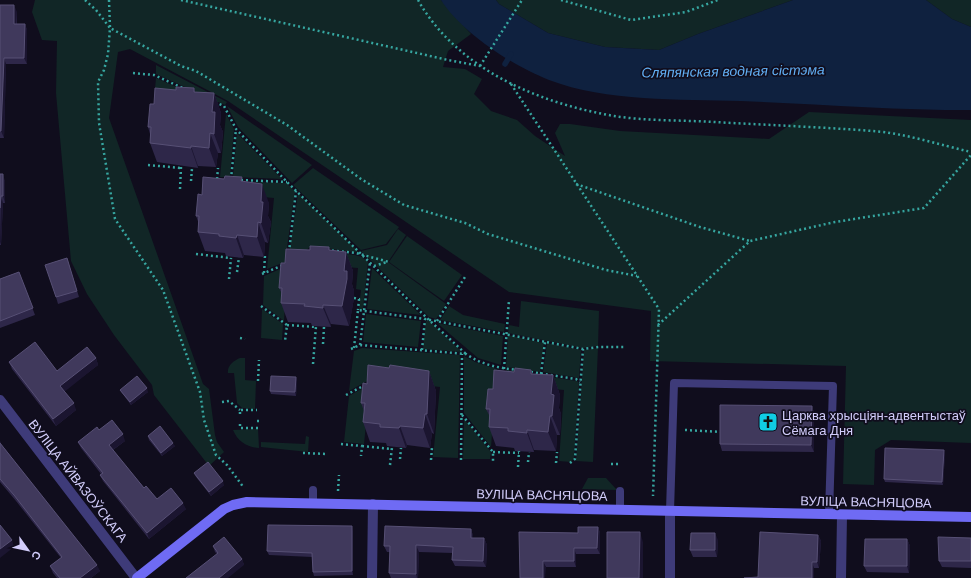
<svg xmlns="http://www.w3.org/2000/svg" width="971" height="578" viewBox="0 0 971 578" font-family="Helvetica,sans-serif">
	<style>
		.green { fill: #112626 }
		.water { fill: #0f213f }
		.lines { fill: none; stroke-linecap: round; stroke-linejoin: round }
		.stream { stroke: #0f213f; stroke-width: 5.5 }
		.path { stroke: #36a6a0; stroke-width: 2.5; stroke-dasharray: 2 3; stroke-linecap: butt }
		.lane { stroke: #3e3b79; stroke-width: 8 }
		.street { stroke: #3e3b79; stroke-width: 10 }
		.secondary { stroke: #6f6bf4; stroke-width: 10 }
		.wall { fill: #2e2749 }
		.shaded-wall { fill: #1b1530 }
		.building { fill: #40395c; stroke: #575075 }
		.labels { text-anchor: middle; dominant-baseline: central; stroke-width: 3.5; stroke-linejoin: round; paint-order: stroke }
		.poi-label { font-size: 13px; fill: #d2cdfb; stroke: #100d1d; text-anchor: start }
		.street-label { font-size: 13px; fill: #d2cdfb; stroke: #100d1d }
		.water-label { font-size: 14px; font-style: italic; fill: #62aff4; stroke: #100d1d }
	</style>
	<rect width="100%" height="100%" fill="#100d1d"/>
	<!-- green -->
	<path class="green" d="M35,0H441L471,34L448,51L443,67L465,69L482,79L474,94L491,111L517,120L535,136L565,156L555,133L560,124H570L620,131L769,139L809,112L971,120V443L891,440L875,450L874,485L843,484L846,366L650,361L651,311L509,292L228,101L130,49L118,52L109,118L203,384L209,389L215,435L217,442L224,452L209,466L154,395L152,385L114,335L87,294L71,261L56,93L57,41L42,40L32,12Z
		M496,0H793L698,34L659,50L605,47L548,33L499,4Z
		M926,0H971V27L952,19Z
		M156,65L227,102L225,105L156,74Z
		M156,78L197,96L196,104L154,100Z
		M227,106L312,165L292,183L238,127Z
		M226,114L234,129L230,177H220Z
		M237,133L282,179L233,177Z
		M313,168L399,227L386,244L361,250L293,185Z
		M213,181L286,183L295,191L285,262L267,269L274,198L209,192L200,212L203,184Z
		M298,193L360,253L311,246L293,262H288Z
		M398,229L406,235L388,262L446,304L436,319L429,317L361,251L387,245Z
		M407,236L462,275L444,301L389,262Z
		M312,249L355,255L362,257L368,262L363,309H359L361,290L356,289L358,268L297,263Z
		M287,266L284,321L263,305L264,276Z
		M372,268L421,315L367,309Z
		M521,301L599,311L598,346L583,348L508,333L509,325L519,327Z
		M449,306L463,315L505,324L504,332L440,320Z
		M262,309L283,324L282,340L261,338Z
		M366,314L421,321L418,347L363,342Z
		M426,321H429L462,352L423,349Z
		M437,323L503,336L501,365L478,358Z
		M508,335L544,343L540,372L506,367Z
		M547,343L581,350L579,378L543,372Z
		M362,348L460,355L458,458L433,457L440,387L371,379L349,391L354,351Z
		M598,348L593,462L576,461L584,350Z
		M464,356L475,362L497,369L491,447L464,413Z
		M240,358H245V380L256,381L255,409L242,408L237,403L234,373H228C227,366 233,361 240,358Z
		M506,370L577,381L579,383L574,458L571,462L559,461L564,390L505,385Z
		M370,384L364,444L344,442L349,396Z
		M464,419L491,452L490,459H463Z
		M258,429L259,448C247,447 238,442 233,430Z
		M306,436L309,437L308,452L261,447V442L305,444Z
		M588,478H606L617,490L582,489Z"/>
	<!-- water -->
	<path class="water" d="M441,0H496L499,4L548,33L605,47L659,50L698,34L793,0H926L952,19L971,27V110C894,110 818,104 741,101C679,99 607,102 549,80C513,66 462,33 441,0Z"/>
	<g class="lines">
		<!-- stream -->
		<path class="stream" d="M505,64L511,54"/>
		<!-- path -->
		<path class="path" d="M85,0L96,10L110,28L108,54L104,70L98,82L99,123L115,219L163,290L200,392L204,420L216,455L227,465L244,488
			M109,0L110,28L181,66L196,71L287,125L361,179L404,205L465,223L488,234L606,270L637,276
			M181,0L448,60L480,66
			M418,0C457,69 538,103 614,116C645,121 681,120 714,122C767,125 820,127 873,131C903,133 941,145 971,152
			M561,0L631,20L686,12L718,0
			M480,66L522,0
			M133,73L154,75L185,89
			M511,84L659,309L653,496
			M215,102L224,106L236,129L287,182L428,319L466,354
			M148,165L181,168
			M217,179L218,168
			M231,179L236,129
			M241,180L287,182
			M191,181L192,168
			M576,184L700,227L750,241
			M180,189L181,167
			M327,250L356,253L389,262
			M289,252L296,191
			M196,254L231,258
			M374,266L387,262
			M237,272L239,257
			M264,273L265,255
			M262,274L283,265
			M229,279L231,258
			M354,298L359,299L358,310
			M261,306L287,325L285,341
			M437,321L465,277
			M287,325L316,327
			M658,325L750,241L835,222L924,208L971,155
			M240,338L245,339
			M323,344L324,327
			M360,345L370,262
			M354,348L358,310L425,319L583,349L599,347H624
			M351,349L360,345L466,354C482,365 499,368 518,370
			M422,350L425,319
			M313,364L316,326
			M504,369L509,300
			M531,372L576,379L580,382
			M541,374L545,342
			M258,381L259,360
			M346,395L365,385
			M222,402L229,401L240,410
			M240,414V410H257
			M462,415L493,452V461
			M257,421H261
			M240,424V428H259
			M685,430L722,432
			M341,444L362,446L361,456
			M362,446L392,449
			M493,452L519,453
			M303,453L328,454
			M400,459L401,448
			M431,460L432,447
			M461,460L462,354
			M528,462L529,452
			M556,463L557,452
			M570,463L575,459L583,349
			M611,464H621
			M390,465L392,447
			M518,467L519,451
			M338,491L339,475"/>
		<!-- lane -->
		<path class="lane" d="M313,503V490
			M620,510V491
			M670,511L674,383L833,386L829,514"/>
		<!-- street -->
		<path class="street" d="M0,400L136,578
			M372,578L373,504
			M670,578V511
			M841,578L842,515"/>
		<!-- secondary -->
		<path class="secondary" d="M137,578L224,509L233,505L247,502L971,517"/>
	</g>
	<!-- wall -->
	<path class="wall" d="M0,5L17,12V24H25L27,30V64H6L4,138H0Z
		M194,88L195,92L214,93L221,113L220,125L223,132L221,153H218L216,167L198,166V168L157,162L150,143V134L148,127L154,104L176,90Z
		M0,174L5,181V203H3L1,245H0Z
		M224,179L243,182L269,203L268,216L271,222L268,243L265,242L264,257L244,255L243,258L226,256L225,253L205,251L198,232L199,224L196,216L202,195Z
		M310,250H330L346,252L353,271L352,284L354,291V298L349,326L331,324V327L312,326L311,323L288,322L281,303L282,294L279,288L285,263Z
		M67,258L79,297L58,304L56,297Z
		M19,272L35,315L0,328V279Z
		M96,358L98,365L64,391L76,410L56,426L12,369L9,362L57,371Z
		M531,370L533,374L553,375L560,395L559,408L561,414L560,435H557L556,451L534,450V452L515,451L514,448L496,446L489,427L490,417L486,409L493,389L514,372Z
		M429,371L436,391L434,434L432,433L430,448L407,445L406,448L387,446L386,443L370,442L363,422L364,411L361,403L367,384Z
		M296,377L297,381L296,396L271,394L270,391Z
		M120,390L148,392L131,405L122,393Z
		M812,406L814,413V452L722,451L720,444Z
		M99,430L125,441L113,450L144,488L157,499L186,509L149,539L103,481L100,475L101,474L81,448L78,442Z
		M148,436L175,446L162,456L149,440Z
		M0,441L1,444L100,571L91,578H57L53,573L50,566L61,558L16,501L0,482Z
		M945,454L943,485L885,482L884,479Z
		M194,473L224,485L211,496L196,477Z
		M598,527L600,533V554H576V567H546L519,532L578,533Z
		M471,529L473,536V538H484L487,545L486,567L455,566L452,560L453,553L419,552L418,578H391L389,573L390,552H387L384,546Z
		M353,531V575L314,576L313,572L312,557L269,555L267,551Z
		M818,535L821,541L819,568H814V578H744L758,577Z
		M971,538V568L942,567L939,561Z
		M907,539L910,546L909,573L867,572L864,566Z
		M718,540L717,557H693L690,550Z
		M213,546L242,559L244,565L217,554L215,552Z"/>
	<!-- shaded-wall -->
	<path class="shaded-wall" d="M14,5L17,12L16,30L14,24Z
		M25,24L27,30V64L24,58Z
		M4,58L6,64L4,138L1,131Z
		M214,93L221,113L220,125L223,132L221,153L214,134L212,112Z
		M210,133L218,153L216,167L209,148Z
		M191,146L198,166V168L191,148Z
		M3,174L5,181V203L3,196Z
		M262,184L269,203L268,216L271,222L268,243L261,223V202Z
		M1,196L3,203L1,245L0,242Z
		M258,222L265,242L264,257L257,237Z
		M237,235L244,255L243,258L236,238Z
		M346,252L353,271L352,284L354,291V298L349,326L342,306Z
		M323,305L331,324V327L323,308Z
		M96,358L98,365L63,393L60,386Z
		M429,371L436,391L434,434L427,414Z
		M553,375L560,395L559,408L561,414L560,435L552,416L551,394Z
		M296,377L297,381L296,396L295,392Z
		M147,388L148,392L131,405L130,402Z
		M74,403L76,410L56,426L53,419Z
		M812,406L814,413V452L811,445Z
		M425,414L432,433L430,448L423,428Z
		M550,416L557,435L556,451L548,432Z
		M400,426L407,445L406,448L399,428Z
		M527,430L534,450V452L527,433Z
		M123,434L125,441L111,451L109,445Z
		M173,443L175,446L162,456L161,453Z
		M944,450L945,454L943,485L942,482Z
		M223,481L224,485L211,496L209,492Z
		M183,503L186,509L149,539L147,533Z
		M352,526L353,531V575L352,571Z
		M598,527L600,533V554L597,548Z
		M471,529L473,536V544L471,538Z
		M640,532L643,542V578H639Z
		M715,533L718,540L717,557L715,550Z
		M818,535L821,541L819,568L817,562Z
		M484,538L487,545L486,567L483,561Z
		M907,539L910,546L909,573L907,566Z
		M12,540L14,547L0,558V549Z
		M416,545L419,552L418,578H417L416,574Z
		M574,548L576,554V567L574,561Z
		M242,559L244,565L228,578H219Z
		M543,561L546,567L545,578H543Z
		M812,562L814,568V578H812Z
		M97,565L100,571L91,578H80Z"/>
	<!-- building -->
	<path class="building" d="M0,5H14V24H25L24,58H4L1,131H0Z
		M176,87L194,88V92L214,93L212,112H215L214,134L210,133L209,148L191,146V148L150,143L151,127H148L150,104H154L155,88L176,90Z
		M0,174H3V196H1L0,208Z
		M225,176L242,177L241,181L262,184L261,202H263L261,223L258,222L257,237L237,235L236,238L219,236V234L198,232L199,216H196L198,194L202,195L203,177L224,179Z
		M310,246L329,247V250L346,252L344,271H347V279L342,306L323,305V308L304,306L305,304L281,303L282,288H279L281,263H285L286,249L310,250Z
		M67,258L77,291L56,297L45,265Z
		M19,272L33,308L0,321V279Z
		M35,342L57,371L87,347L96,358L60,386L74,403L53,419L9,362Z
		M368,365L389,368L390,365L429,371L427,414H425L423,428L400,426L399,428L380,427V424L363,422L365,403H361L363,383L367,384Z
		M515,368L531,370V374L553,375L551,394L554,395L552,416H550L548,432L527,430V433L508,431V428L489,427L490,409H486L488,389H493L494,370L514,372Z
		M137,376L147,388L130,402L120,390Z
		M271,376L296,377L295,392L270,391Z
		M720,405L812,406L811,445L720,444Z
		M112,420L123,434L109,445L144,488L146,486L157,499L171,488L183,503L147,533L100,475L103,473L78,442L97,427L99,430Z
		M160,426L173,443L161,453L148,436Z
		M0,443L97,565L80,578H60L50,566L62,557L14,495L0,479Z
		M885,448L944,450L942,482L884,479Z
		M208,462L223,481L209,492L194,473Z
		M0,525L12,540L0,549Z
		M268,525L352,526V571L313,572L312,553L267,551Z
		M385,526L471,529V538H484L483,561L452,560L453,547L416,545V574L389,573L390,546H384Z
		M578,527H598L597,548H574V561H543V578H520L519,532L578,533Z
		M607,532H640L639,578H607Z
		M760,532L818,535L817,562H812V578H744L758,577Z
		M691,533H715V550H690Z
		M224,537L242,559L219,578H186L218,553L213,546Z
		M938,537L971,538V561H939Z
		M865,539H907V566H864Z"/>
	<!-- icons -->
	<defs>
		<symbol id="church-square" viewBox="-11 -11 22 22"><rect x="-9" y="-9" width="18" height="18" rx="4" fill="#10cde4" stroke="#100d1d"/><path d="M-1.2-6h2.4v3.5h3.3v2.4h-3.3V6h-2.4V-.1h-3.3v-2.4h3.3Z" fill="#111"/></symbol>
	</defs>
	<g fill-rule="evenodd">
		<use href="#church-square" x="757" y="411" width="22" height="22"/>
	</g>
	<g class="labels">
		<!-- poi labels -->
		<g class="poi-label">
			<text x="782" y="415">Царква хрысціян-адвентыстаў<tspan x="782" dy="15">Сёмага Дня</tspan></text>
		</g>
		<!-- street labels -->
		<g class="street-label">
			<text transform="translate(78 481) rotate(52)">ВУЛІЦА АЙВАЗОЎСКАГА</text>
			<text transform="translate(542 495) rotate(1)">ВУЛІЦА ВАСНЯЦОВА</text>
			<text transform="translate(866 502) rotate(1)">ВУЛІЦА ВАСНЯЦОВА</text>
		</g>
		<!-- water labels -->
		<g class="water-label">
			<text transform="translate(733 71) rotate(-1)">Сляпянская водная сістэма</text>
		</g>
	</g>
	<!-- north arrow -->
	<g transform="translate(28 550) rotate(123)" stroke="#100d1d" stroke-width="3" paint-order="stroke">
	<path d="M0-3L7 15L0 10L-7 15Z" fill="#d2cdfb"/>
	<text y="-6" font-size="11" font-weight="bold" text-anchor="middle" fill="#d2cdfb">С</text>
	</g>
</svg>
